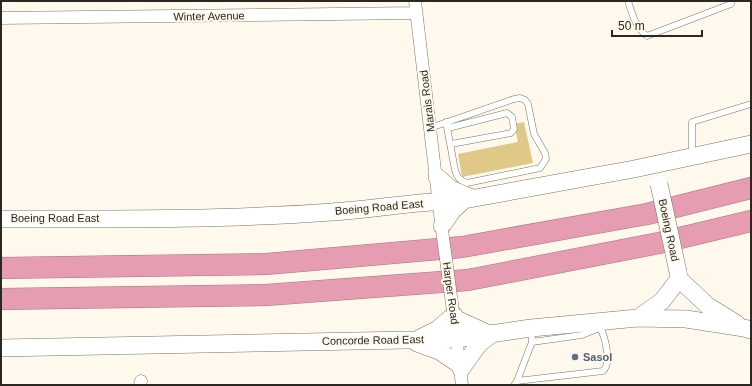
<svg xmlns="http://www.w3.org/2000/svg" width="752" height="386" viewBox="0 0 752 386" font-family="Helvetica,sans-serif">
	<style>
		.building { fill: #e0c988 }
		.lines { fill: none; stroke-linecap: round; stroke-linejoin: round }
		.service-casing { stroke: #7a7360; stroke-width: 7 }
		.minor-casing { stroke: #7a7360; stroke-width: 13 }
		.secondary-casing { stroke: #7a7360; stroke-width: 18 }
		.motorway-casing { stroke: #a5747e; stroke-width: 22 }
		.service { stroke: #fff; stroke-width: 6 }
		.minor { stroke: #fff; stroke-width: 12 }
		.secondary { stroke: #fff; stroke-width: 17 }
		.motorway { stroke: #e79db1; stroke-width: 21 }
		.minor-bridge-casing { stroke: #7a7360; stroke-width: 13; stroke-linecap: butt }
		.secondary-bridge-casing { stroke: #7a7360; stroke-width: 18; stroke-linecap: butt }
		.minor-bridge { stroke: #fff; stroke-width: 12 }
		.secondary-bridge { stroke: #fff; stroke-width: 17 }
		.service-dot { fill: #5c6f8a; stroke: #fef9ec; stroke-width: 1.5 }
		.labels { text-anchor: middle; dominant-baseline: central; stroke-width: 4; stroke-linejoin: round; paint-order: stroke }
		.street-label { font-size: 11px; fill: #2b2820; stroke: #fef9ec }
		.service-label { font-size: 11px; font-weight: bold; fill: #4e5e75; stroke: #fef9ec; text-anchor: start }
	</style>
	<rect width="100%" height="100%" fill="#fef9ec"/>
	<!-- building -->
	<path class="building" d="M524,122L533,163L462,177L458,154L518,142L514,124Z"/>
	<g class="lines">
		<defs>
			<path id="service" d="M628,1C632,14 636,28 647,36L731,4L732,1
				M430,128L514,99L520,98L525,100L528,104L534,134L545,153L546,159L540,168L467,183C459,180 457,177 455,170L446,122
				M448,128L507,113L512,117L514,129L511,133L451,144
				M692,155V122L751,104
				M532,342L582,335L602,327
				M517,381L603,371C612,363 605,338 601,329
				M514,385L517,381L532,342L531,329"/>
			<path id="minor" d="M415,1L442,230
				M1,18L416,13
				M453,313L462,385
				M140,385L141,381"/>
			<path id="secondary" d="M437,177L451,189L470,197
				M1,219C111,219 222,220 332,212C376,209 420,201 464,200L634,169L751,144
				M442,226L453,210L464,200
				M678,272L679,279L708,306L737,324
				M454,318L489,334
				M638,318L662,301L679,279
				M420,338L438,329L454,315
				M417,343L439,351L460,365
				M1,348L457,339L531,328L638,318L686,319L744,328L751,330
				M461,369L479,344L493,333"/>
			<path id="motorway" d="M1,268L266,264L462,247L647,214L751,188
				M1,299L266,295L468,280L659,243L751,221"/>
		</defs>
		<!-- service casing -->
		<use href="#service" class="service-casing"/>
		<!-- minor casing -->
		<use href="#minor" class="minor-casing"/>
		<!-- secondary casing -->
		<use href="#secondary" class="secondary-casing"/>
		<!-- motorway casing -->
		<use href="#motorway" class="motorway-casing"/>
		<!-- service -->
		<use href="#service" class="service"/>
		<!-- minor -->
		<use href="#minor" class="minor"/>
		<!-- secondary -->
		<use href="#secondary" class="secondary"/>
		<!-- motorway -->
		<use href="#motorway" class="motorway"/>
		<defs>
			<path id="minor-bridge" d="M442,230L453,311"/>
			<path id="secondary-bridge" d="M659,184L678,272"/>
		</defs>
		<!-- minor-bridge casing -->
		<use href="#minor-bridge" class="minor-bridge-casing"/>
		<!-- secondary-bridge casing -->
		<use href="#secondary-bridge" class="secondary-bridge-casing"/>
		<!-- minor-bridge -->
		<use href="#minor-bridge" class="minor-bridge"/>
		<!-- secondary-bridge -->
		<use href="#secondary-bridge" class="secondary-bridge"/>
	</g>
	<!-- markers -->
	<circle class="service-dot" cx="575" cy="357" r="4"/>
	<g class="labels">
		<!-- street labels -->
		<g class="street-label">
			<text transform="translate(209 16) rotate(-1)">Winter Avenue</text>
			<text transform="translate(427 101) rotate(-97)">Marais Road</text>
			<text transform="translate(379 207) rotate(-5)">Boeing Road East</text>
			<text x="55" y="218">Boeing Road East</text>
			<text transform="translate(669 230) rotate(78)">Boeing Road</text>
			<text transform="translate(451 293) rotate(82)">Harper Road</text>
			<text transform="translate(373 340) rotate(-1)">Concorde Road East</text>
		</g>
		<!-- service labels -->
		<g class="service-label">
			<text x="583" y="357">Sasol</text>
		</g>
	</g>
	<!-- border -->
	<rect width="752" height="386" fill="none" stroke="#2b2820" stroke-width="4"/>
	<!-- scale -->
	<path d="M612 30v6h90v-6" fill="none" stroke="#2b2820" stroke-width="2"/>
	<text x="618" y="30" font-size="12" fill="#2b2820" stroke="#fef9ec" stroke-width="3" paint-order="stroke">50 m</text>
</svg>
